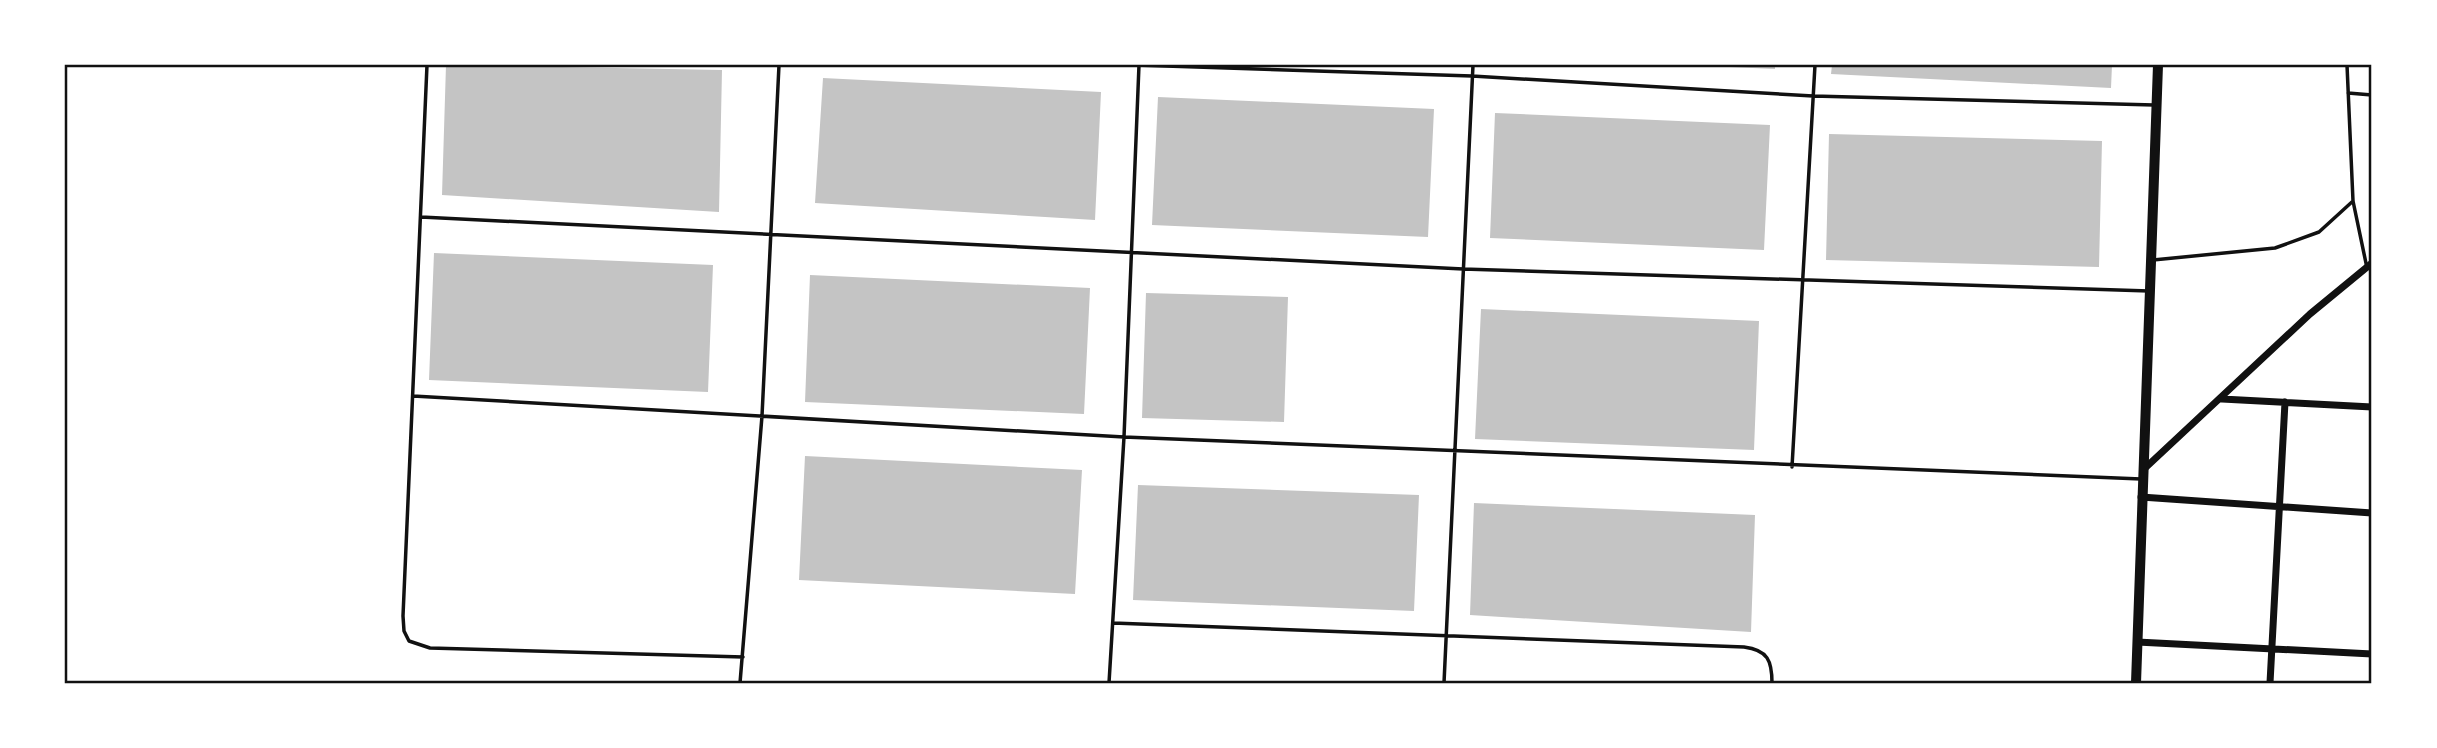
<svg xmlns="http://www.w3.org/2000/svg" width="2437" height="748" viewBox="0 0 2437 748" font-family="Rubik,sans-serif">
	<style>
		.building { fill: #c4c4c4 }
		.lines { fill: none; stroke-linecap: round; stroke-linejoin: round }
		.service { stroke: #111; stroke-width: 3.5 }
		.minor { stroke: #111; stroke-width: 7 }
		.tertiary { stroke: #111; stroke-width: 10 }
		.neatline { fill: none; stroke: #111; stroke-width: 2.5 }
	</style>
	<rect width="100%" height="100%" fill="#fff"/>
	<!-- building -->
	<path class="building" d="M446,65L722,70L719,212L442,195Z
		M1730,65H1775V69L1730,67Z
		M1832,65H2112L2111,88L1831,74Z
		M823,78L1101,92L1095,220L815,203Z
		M1158,97L1434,109L1428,237L1152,225Z
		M1495,113L1770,125L1764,250L1490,238Z
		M1829,134L2102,141L2099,267L1826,260Z
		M434,253L713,265L708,392L429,380Z
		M810,275L1090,288L1084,414L805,402Z
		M1146,293L1288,297L1284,422L1142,418Z
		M1481,309L1759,321L1754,450L1475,439Z
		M805,456L1082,470L1075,594L799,580Z
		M1138,485L1419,495L1414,611L1133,600Z
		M1474,503L1755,515L1751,632L1470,615Z"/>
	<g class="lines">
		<!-- service -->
		<path class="service" d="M427,65L403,616L404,631L409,641L430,648L743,657
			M1135,65L1472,76L1813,96L2154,105
			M2347,65L2353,201L2367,268
			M2348,93L2372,95
			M421,217L1463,269L2149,291
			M2153,260L2275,248L2319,232L2353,201
			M413,396L1124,437L2141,479
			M1792,467L1815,65
			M1113,623L1744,647C1768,650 1772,661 1772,683
			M740,683L762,416L779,65
			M1109,683L1124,437L1139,65
			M1444,683L1473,65"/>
		<!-- minor -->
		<path class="minor" d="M2222,399L2372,407
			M2143,470L2310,314L2372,263
			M2141,497L2372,513
			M2137,642L2372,654
			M2270,683L2285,402"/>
		<!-- tertiary -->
		<path class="tertiary" d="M2136,683L2158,65"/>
	</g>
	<!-- border -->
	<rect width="2437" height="748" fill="none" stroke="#ffffff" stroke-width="133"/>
	<rect x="66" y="66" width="2304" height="616" class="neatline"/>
</svg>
